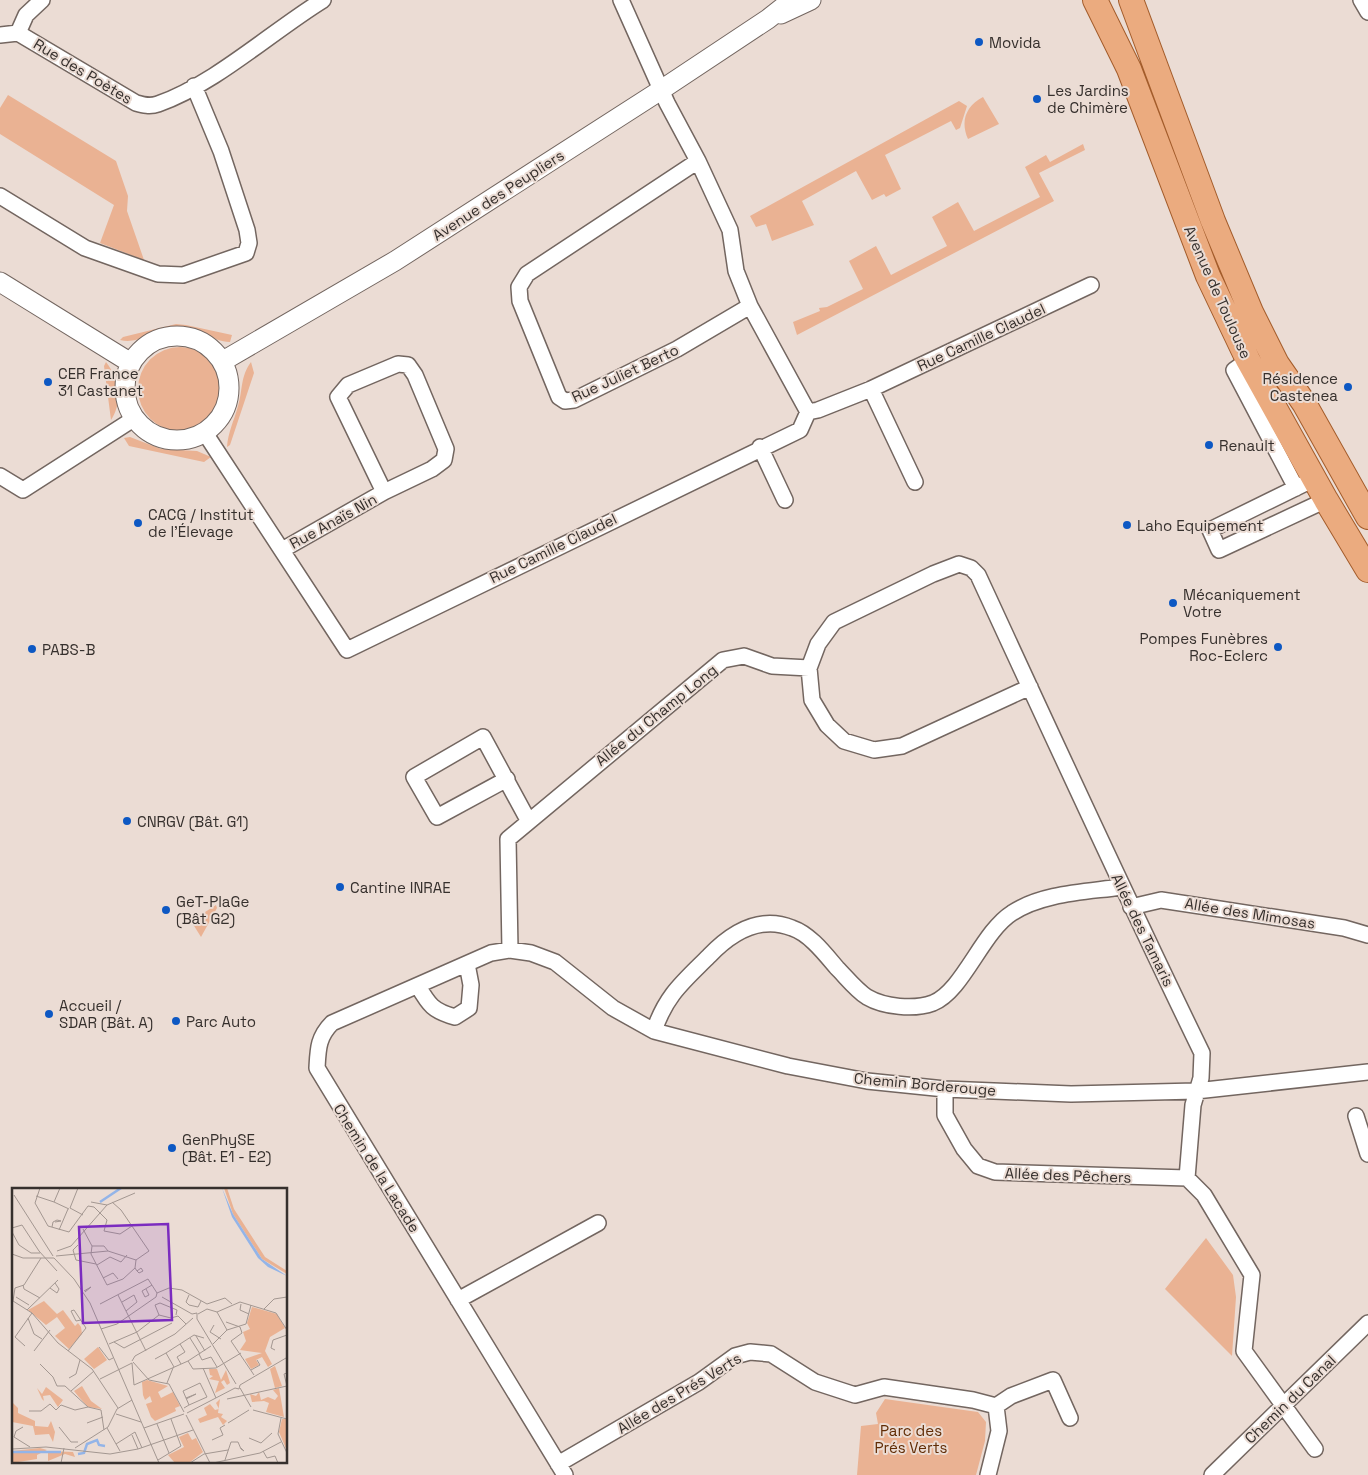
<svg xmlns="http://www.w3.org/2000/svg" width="1368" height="1475" viewBox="0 0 1368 1475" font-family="'Space Grotesk',sans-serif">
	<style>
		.green { fill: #eab293 }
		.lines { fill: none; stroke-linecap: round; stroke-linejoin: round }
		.minor-casing { stroke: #736660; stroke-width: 18 }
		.tertiary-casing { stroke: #736660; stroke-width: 21 }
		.primary-casing { stroke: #a35c2b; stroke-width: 26 }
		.minor { stroke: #fff; stroke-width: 15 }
		.tertiary { stroke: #fff; stroke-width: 19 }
		.primary { stroke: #ebab7f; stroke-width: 24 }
		.poi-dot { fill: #0d58c3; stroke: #ebdcd4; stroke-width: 2 }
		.labels { text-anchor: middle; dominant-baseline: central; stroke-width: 4; stroke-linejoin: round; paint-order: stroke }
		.poi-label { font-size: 15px; fill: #36302d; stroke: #ebdcd4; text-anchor: start }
		.street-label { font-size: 15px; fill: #36302d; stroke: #ebdcd4 }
		.park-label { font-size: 15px; fill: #612c05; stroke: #ebdcd4 }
		.inset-river { fill: none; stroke: #93b4e8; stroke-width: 2.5 }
		.inset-road { fill: none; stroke: #a39791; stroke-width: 1 }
		.view { fill: #7b2cbf; fill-opacity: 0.15; stroke: #7b2cbf; stroke-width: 2.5 }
		.inset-edge { fill: none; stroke: #36302d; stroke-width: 2.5 }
	</style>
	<rect width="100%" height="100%" fill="#ebdcd4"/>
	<!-- green -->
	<path class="green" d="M8,95L116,161L128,196L127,211L144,260L100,243L114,205L0,134V108Z
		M983,97L999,124L968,139C960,121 966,106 983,97Z
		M959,101L967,106L960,128L956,130L951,121L885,155L901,189L886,197L884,194L872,200L856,171L802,201L814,225L772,241L766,224L756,227L750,216Z
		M1083,144L1085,150L1039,173L1054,201L797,335L793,322L820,311L819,308L827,307L863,289L849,261L876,246L891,275L947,246L932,217L958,202L974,231L1040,197L1025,167L1046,155L1050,162Z
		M176,324L186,325L232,335L230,342C211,342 198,325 177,326C157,328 141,345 120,340L123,337Z
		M138 389a42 42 0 1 1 84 0a42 42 0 1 1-84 0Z
		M106,362C119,379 123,402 111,420L104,366Z
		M251,362L254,373L230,445L227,447C228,432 234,421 238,406C243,390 240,377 251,362Z
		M130,437L161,449L197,451L211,457L204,462L129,446L124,438Z
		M216,905L217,908L201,937L191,921Z
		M1206,1238L1233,1275L1236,1297L1232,1356L1165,1289Z
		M885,1399L978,1412L986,1422L985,1441L976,1475H857L861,1426L878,1424L876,1413Z"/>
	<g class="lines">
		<defs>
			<path id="minor" d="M621,0L667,103L698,161L730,230L736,271L750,306L808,412
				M1361,0L1368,12
				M18,33L26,15L42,0
				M0,35L18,33L136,103C143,105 150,107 158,104C215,84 271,32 323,0
				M698,161L527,274L519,287L520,301L559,397L565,401L574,400L677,349L750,306
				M0,196L85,248L158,274L183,275L246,253L249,243L247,230L221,151L194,86
				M1248,360L1234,370L1296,488
				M871,389L915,482
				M205,433L347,650L800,430L808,412L818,410L871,389L1091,285
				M760,447L785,500
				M0,476L23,490L135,418
				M1314,479L1210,530L1219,550L1326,500
				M282,550L384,492L432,469L444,460L446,449L415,375L408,365L398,364L348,385L338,397L384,492
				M1030,687L902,746L874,750L844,741L827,725L812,700L809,668L818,644L834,622L933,574L959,564L971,568L978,575C1052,735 1125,895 1202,1053L1201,1078L1193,1105L1187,1178L1204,1195L1252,1275L1244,1351L1315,1449
				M507,779L437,817L414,777L483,737L528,820
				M1131,907L1161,900L1344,928L1368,935
				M510,950L508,839L723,660L744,656L772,666L809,668
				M418,986C429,1005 433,1011 455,1017L469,1008L471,985L467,964
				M654,1031C666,995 683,982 709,956C731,933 760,915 792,928C810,934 825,954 837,968C846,977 856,990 867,997C884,1007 914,1010 933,1003C963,991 982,932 1012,913C1042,893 1086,892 1121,887
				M945,1089V1115L964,1149L978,1166L995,1172L1187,1178
				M1356,1116L1368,1154
				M458,1300L598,1223
				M996,1406L1011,1396L1053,1380L1070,1418
				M558,1464L699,1382L735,1356L750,1352L771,1354L815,1382L855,1395L884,1387L973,1400L996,1406L999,1431L988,1475
				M565,1475L317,1068C318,1049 318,1037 332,1023L491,953L510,950L531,953L555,962L613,1008L654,1031L788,1066L867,1081L945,1089L1071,1094L1196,1091L1368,1072
				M1212,1475L1368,1323"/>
			<path id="tertiary" d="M781,14L811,0
				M0,282L131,363
				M125 388a52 52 0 1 1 104 0a52 52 0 1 1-104 0Z
				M223,361L395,261L661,90L768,19L792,0"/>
			<path id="primary" d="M1095,0L1129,69L1208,276L1248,360L1326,500L1368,570
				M1131,0L1213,221L1251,312L1277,364L1304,403L1368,517"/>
		</defs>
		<!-- minor casing -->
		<use href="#minor" class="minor-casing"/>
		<!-- tertiary casing -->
		<use href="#tertiary" class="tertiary-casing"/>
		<!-- primary casing -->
		<use href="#primary" class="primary-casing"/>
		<!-- minor -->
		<use href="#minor" class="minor"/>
		<!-- tertiary -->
		<use href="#tertiary" class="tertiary"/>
		<!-- primary -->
		<use href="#primary" class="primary"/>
	</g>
	<!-- markers -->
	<g class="poi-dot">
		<circle cx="979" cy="42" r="5"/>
		<circle cx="1037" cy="99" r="5"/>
		<circle cx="48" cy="382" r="5"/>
		<circle cx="1348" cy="387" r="5"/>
		<circle cx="1209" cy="445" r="5"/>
		<circle cx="138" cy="523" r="5"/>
		<circle cx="1127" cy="525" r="5"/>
		<circle cx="1173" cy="603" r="5"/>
		<circle cx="1278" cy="647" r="5"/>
		<circle cx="32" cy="649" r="5"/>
		<circle cx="127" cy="821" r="5"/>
		<circle cx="340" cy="887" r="5"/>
		<circle cx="166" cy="910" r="5"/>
		<circle cx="49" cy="1014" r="5"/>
		<circle cx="176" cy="1021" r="5"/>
		<circle cx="172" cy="1148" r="5"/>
	</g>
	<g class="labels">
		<!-- poi labels -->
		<g class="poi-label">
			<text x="989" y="42">Movida</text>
			<text x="1047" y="90">Les Jardins<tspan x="1047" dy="17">de Chimère</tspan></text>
			<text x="58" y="373">CER France<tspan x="58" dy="17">31 Castanet</tspan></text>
			<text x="1338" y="378" text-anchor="end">Résidence<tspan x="1338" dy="17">Castenea</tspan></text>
			<text x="1219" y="445">Renault</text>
			<text x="148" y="514">CACG / Institut<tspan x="148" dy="17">de l'Élevage</tspan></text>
			<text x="1137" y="525">Laho Equipement</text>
			<text x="1183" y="594">Mécaniquement<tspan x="1183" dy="17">Votre</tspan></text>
			<text x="1268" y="638" text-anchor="end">Pompes Funèbres<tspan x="1268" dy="17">Roc-Eclerc</tspan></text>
			<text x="42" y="649">PABS-B</text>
			<text x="137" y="821">CNRGV (Bât. G1)</text>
			<text x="350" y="887">Cantine INRAE</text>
			<text x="176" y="901">GeT-PlaGe<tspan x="176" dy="17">(Bât G2)</tspan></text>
			<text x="59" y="1005">Accueil /<tspan x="59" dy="17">SDAR (Bât. A)</tspan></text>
			<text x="186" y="1021">Parc Auto</text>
			<text x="182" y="1139">GenPhySE<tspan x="182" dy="17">(Bât. E1 - E2)</tspan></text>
		</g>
		<!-- street labels -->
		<g class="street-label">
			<text transform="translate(83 71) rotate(31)">Rue des Poètes</text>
			<text transform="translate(498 195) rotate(-33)">Avenue des Peupliers</text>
			<text transform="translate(1218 292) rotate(66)">Avenue de Toulouse</text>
			<text transform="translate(981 337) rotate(-25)">Rue Camille Claudel</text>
			<text transform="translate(625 373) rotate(-25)">Rue Juliet Berto</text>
			<text transform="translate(333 521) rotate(-29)">Rue Anaïs Nin</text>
			<text transform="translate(553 548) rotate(-26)">Rue Camille Claudel</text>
			<text transform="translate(656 715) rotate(-39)">Allée du Champ Long</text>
			<text transform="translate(1250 913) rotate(9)">Allée des Mimosas</text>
			<text transform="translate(1143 930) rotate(64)">Allée des Tamaris</text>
			<text transform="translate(925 1084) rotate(5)">Chemin Borderouge</text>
			<text transform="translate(377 1168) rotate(58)">Chemin de la Lacade</text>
			<text transform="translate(1068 1175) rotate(2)">Allée des Pêchers</text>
			<text transform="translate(679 1393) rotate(-31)">Allée des Prés Verts</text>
			<text transform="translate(1290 1399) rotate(-44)">Chemin du Canal</text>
		</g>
		<!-- park labels -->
		<g class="park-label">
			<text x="911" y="1430">Parc des<tspan x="911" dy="17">Prés Verts</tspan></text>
		</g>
	</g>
	<!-- overview -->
	<g transform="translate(12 1188)">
		<rect width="275" height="275" fill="#ebdcd4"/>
		<path d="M212,0H215L222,21L253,69L275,83V86L250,71L221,26ZM32,113L45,126L51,122L63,138L66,135L69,139L70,146L57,161L43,148L53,140L45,129L34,137L16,122ZM240,119L265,126L273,140L258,149L253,163L260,176L256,179L250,169L244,172L247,177L239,181L233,171L250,165L228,162L234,153L231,144L238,141L235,135ZM86,159L95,172L82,181L72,171ZM263,178L270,198L263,200L258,181ZM197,181H205L209,192L214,182L218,195L215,197L212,192L209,194L213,200L203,205L207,193L197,191L201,188L198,187ZM135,192L156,198L146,204L149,210L161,204L168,218L163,220L164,223L143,233L139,229L134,216L140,214L138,208L133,212L131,207L130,194ZM70,198L79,213L90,221L76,219L66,208L62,203ZM34,199L51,212L46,219L38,207L31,208L32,213L30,211L25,200L30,206ZM267,200L272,229L254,224L257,215L252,213L240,214L238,206L244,208L247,204L249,212L256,209L263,212L266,208L261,202ZM208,211L206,225L211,226L209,229L215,233L211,237L206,229L188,235L186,231L195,227L192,220L198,216L203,222L207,221L204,215ZM0,214L6,220V225L23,233V238L36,239L39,233L43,244L41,254L37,246L23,247L21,238L0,234ZM270,231H275V263L267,244ZM176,245L180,252L184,250L191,264L177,275H163L156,267L172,259L167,249ZM28,260L35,262L25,267V271L0,275V263ZM36,263L61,264L63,269L53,266L36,273Z" fill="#eab293"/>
		<path d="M210,0L221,26L250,71L275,88L256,79L246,70L220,29Z" fill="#93b4e8"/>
		<path class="inset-river" d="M88,14L109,0M0,264H49M66,266L72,265L75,256L85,252L87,257L93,258"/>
		<path class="inset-road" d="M28,0L23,15L36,38L57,44L76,18L82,19L95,32L92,43L108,46L120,38M66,0L58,20L71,27M2,7L41,68M24,8L42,14L48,0M42,14L57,21M79,14L95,17M100,14L109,22L137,63L124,72M40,39L41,34L45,32L49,33L43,34M0,40L10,37L27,63L45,83M71,41L80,58L79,66L95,97L111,91L123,80L124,72M47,42L56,21M0,44L7,57L19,65H28M66,57L61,62L64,72L84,76M80,58H92L96,63M45,63L59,58L95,17L123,5M0,66L11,70H42M44,68L96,63L124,72M42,70L62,91L78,115L147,275M85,77L98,69L109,74L115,67M123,80L125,83L127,85L131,83L129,80L125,83M91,90L101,85L106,91M11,97L12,101L28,110M38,100L45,105L47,101L43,95M134,101L137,107L133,109L130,103L140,97M72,103L79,99L73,104M106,107L134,163M177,107L174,114L177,117L186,119L189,113M4,109L17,117M150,109L180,126L185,125V131L224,196M1,113L20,125L46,155L80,181L106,220M1,113L3,100L12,97L29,70M110,114L122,107L125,114L114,123M88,116L136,91L145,105M195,116L213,110L220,116M229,116L228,122L237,126M252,121L262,111L275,109M15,122L46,92M205,124L215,142M186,126L195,121L205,124L228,114L264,125L275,142M147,127L143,117L148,115L165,122L164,127M147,127L159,130L166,128L174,136M16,130L22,146L30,151M69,132L64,133L59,123L62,122L74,140M214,134L228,139L230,145L219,153L242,187M202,137L198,144L209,151M89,141L105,136L144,109L145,105L157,100L170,102L195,116M184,148L193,163M178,150L188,166M102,154L112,160L160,135M97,156L125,144L147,127M168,156L173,164L165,169L169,176M201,156L215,142L234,136L239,117M13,158L3,149L20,125M87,159L97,172L101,170M263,162L259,160L261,152L275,147M22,163L38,142M56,163L74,140M154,165L182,147L192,150M187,166L190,172L199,169L205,179M143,171L154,165L162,179M120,173L123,168L163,146L181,130M176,173L181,181L204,180L229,165M121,174L137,192L157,196L172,224M120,175L122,197L176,173L199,158M28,176L41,189L45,198H53L76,219L89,222L92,242M191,180L204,210M239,182L248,177L245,172M57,190L64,186L68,172M88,191L120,175M155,195L161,180M275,198L272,186L275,185M228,200L239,219M59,203L82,183M174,210L184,206L174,211M215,211L275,198M172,220L177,217L171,203L188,195L195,209L177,217M241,222L275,231M17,223H29L38,216L44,222L49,217L63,222L76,219M175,225L223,200L227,201L228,197L274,170M104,226L129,234M174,227L198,275M269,230L266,246L275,265M75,235L91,229M216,235L237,222M145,236L157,265M11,239L4,243L2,249L18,259M47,239L59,254H66M95,240L108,263M132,240L172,226M120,247L126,261M237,250L249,255L260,245M200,252L211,247L208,240L213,237M104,256L123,244L130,260M63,260L96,239L105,221L120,212M0,261L34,259L98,266L126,261L181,242M251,263L255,270L263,268L266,275M146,272L169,258L159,231M213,272L219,254H226L229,261L232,263L229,260M49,275L52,260M178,275L192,266L216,262M201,275L248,265L269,254"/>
		<path class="view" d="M156,36L160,132L71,135L67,39Z"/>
		<rect width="275" height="275" class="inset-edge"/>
	</g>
</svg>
